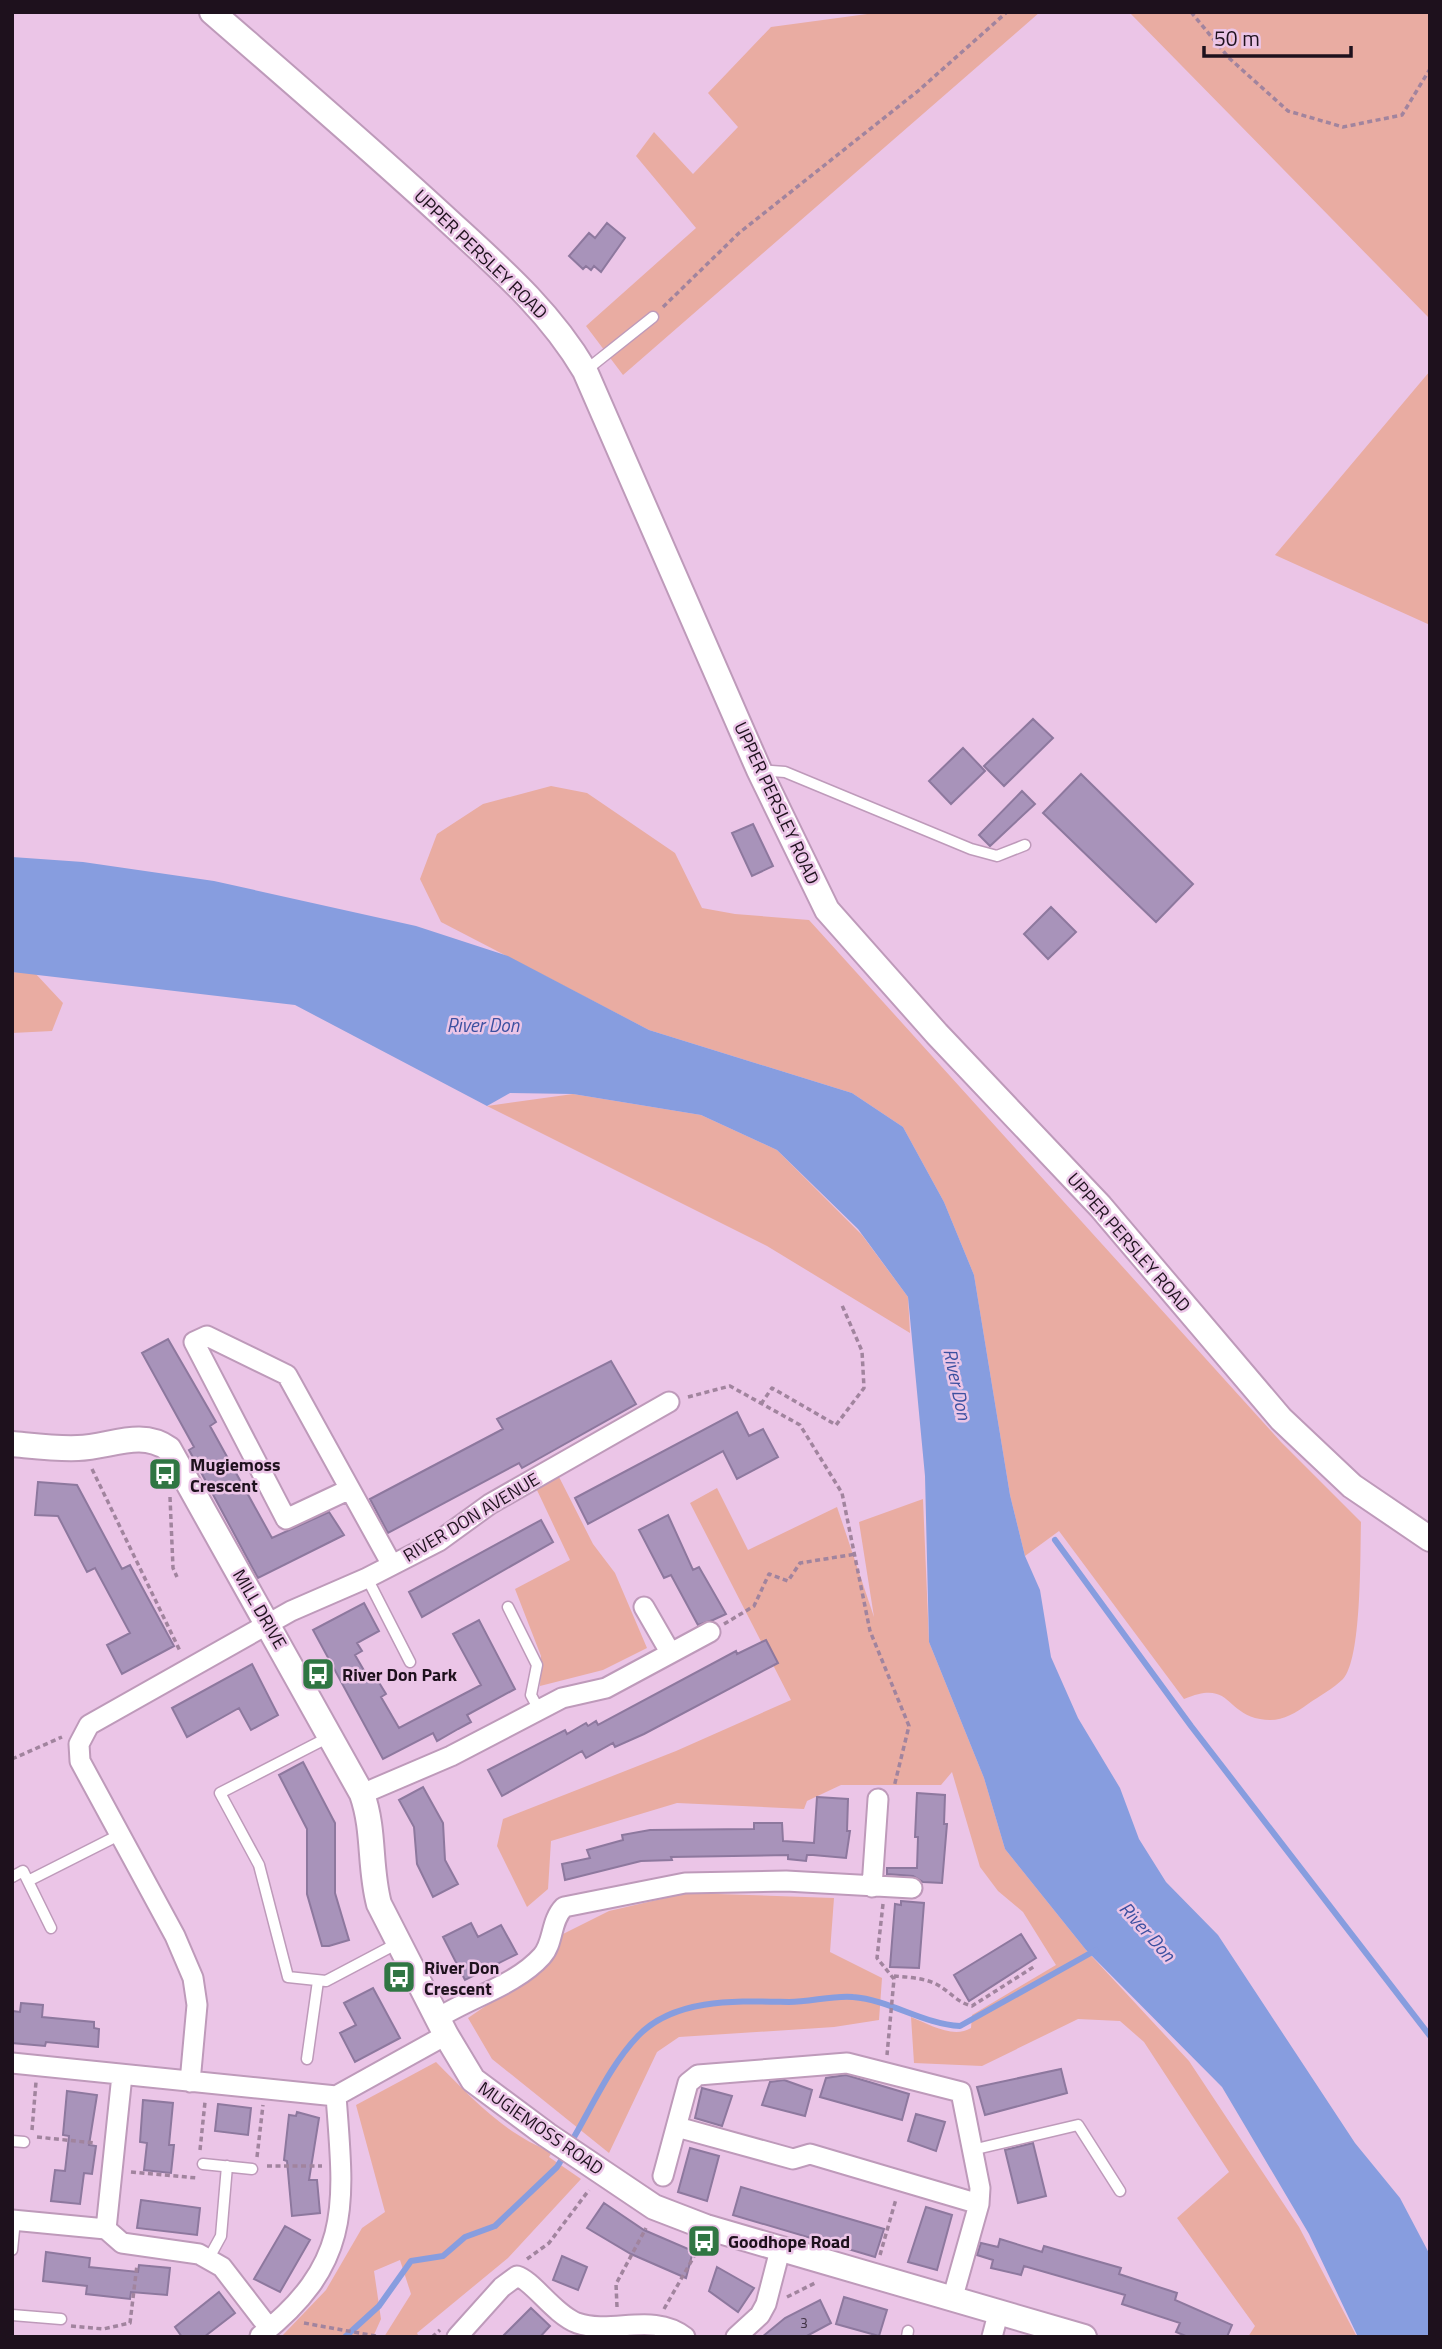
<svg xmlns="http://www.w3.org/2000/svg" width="1442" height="2349" viewBox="0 0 1442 2349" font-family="'Titillium Web',sans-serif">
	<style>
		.green { fill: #e9aca2 }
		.water { fill: #879ddf }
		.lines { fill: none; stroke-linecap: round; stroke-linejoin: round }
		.stream { stroke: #879ddf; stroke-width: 6 }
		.building { fill: #a893ba; stroke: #8d789e; stroke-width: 2 }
		.service-casing { stroke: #be9aba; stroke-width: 13 }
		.minor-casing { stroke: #be9aba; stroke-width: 23 }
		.tertiary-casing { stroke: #be9aba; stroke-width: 28 }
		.path { stroke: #a1849e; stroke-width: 3.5; stroke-dasharray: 5 3.5; stroke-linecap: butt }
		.service { stroke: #fff; stroke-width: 10 }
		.minor { stroke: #fff; stroke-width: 19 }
		.tertiary { stroke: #fff; stroke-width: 24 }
		.labels { text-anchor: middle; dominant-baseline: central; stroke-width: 5; stroke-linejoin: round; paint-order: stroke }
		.number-label { font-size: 14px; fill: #403244 }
		.street-label { font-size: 18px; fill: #1e111d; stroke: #ebc5e7 }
		.poi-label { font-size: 18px; font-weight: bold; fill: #1e111d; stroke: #ebc5e7; text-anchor: start }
		.water-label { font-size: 19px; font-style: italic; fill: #3c50a0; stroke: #ebc5e7 }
	</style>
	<rect width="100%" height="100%" fill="#ebc5e7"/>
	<!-- green -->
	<path class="green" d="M882,12H1040L623,375L586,326L696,228L636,156L654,132L693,174L738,127L708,93L771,27Z
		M1129,12H1430V319Z
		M1430,371V625L1275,555Z
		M551,786L587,793L675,853L702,908L735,914L809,920L1281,1442L1361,1522C1360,1554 1362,1659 1343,1679C1333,1689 1319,1696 1308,1704C1293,1715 1279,1723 1260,1719C1224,1712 1231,1679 1184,1699L1059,1531L1025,1556L1010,1495L974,1275L944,1202L903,1127L852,1093L649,1030L441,922L420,879L437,834L483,804Z
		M12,972L35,973L63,1003L52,1031L12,1033Z
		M573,1094L701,1115L777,1150L862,1235L908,1297L910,1333L767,1246L487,1106Z
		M558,1475L593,1544L615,1573L647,1648L603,1670L540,1686L541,1656L515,1589L570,1560L536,1488Z
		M717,1488L748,1550L837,1507L874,1617L859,1522L923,1499L929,1642L984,1778L1005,1849L1086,1950L1189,2061L1299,2227L1357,2337H1248L1255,2326L1177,2218L1229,2172L1144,2042L1120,2021L1078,2019L982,2066L914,2063L911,2017C929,2024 953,2039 971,2028L972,2015L1056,1965L1023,1912L998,1891L980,1867L952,1772L941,1785H841L807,1801L804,1809L677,1803L551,1841L548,1889L527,1907L497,1846L503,1819L676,1751L791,1700L690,1503Z
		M687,1893L834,1898L830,1952L882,1978L879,2020L834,2027L679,2037L657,2052L609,2153L492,2059L468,2018L548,1963L563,1934L609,1911Z
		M436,2062C472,2098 504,2134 552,2152L549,2157L581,2179L508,2258L417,2333L419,2337H384L411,2294L400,2260L374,2271L381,2319L373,2337H281L326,2290L362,2228L385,2212L356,2105Z"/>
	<!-- water -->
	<path class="water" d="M12,857L83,862L214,881L416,926L508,956L649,1030L852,1093L903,1127L944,1202L974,1275L1010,1495L1025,1556L1040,1590L1051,1657L1078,1718L1120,1788L1139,1839L1166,1882L1218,1935L1355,2143L1400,2198L1430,2255V2337H1358L1309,2234L1222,2087L1086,1950L1005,1849L984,1778L929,1642L925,1476L908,1297L858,1229L777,1150L701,1115L573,1094L510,1093L487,1106L295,1005L12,972Z"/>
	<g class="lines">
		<!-- stream -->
		<path class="stream" d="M1055,1540L1191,1726L1430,2036
			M570,2144C591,2109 610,2065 638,2036C675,1997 740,2001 789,2002C810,2002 834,1995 853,1997C890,2000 923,2024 960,2026L1096,1950
			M345,2337L379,2306L411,2261L443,2256L465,2237L495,2226L557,2167L565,2154"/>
	</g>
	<!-- building -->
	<path class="building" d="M607,223L625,238L601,272L594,266L591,270L586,266L583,269L569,256L589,233L595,238Z
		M1033,719L1053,738L1004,786L984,766Z
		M963,748L985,771L951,804L929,781Z
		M1081,774L1193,884L1156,922L1043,813Z
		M1022,791L1035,804L990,846L979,835Z
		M753,824L773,866L752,876L732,833Z
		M1051,907L1076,932L1048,959L1024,934Z
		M168,1339L216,1422L210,1426L272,1538L329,1512L344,1535L258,1578L189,1450L194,1447L142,1353Z
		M611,1361L636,1404L522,1468L519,1463L388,1533L370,1499L503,1429L497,1419Z
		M737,1412L749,1436L763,1429L778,1457L737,1479L723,1451L588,1524L575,1498Z
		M38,1482L77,1485L122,1569L130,1565L174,1646L122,1674L107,1645L130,1633L95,1568L87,1572L58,1516L35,1515Z
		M668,1515L693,1570L699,1567L726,1614L713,1620L698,1625L671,1575L664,1578L639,1530Z
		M541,1520L553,1542L422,1617L409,1592Z
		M364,1603L379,1631L357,1643L362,1651L355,1655L369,1679L375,1676L386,1694L381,1697L399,1728L481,1685L453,1634L479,1620L515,1689L467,1715L471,1722L458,1729L437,1741L433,1733L383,1759L313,1630Z
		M766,1640L778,1663L644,1734L615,1747L613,1743L586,1758L582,1751L502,1796L488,1770L565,1730L567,1734L586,1723L588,1726L596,1721L598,1725L736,1651L737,1654Z
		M252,1664L278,1715L251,1730L239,1708L187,1737L172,1708Z
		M303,1762L335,1823V1893L349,1940L329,1946H322L307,1894V1829L279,1775Z
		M423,1787L443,1823L445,1860L458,1884L433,1897L417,1864L414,1827L399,1800Z
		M917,1793L945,1795L944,1824H947L942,1883L923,1882L913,1876L887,1874V1868H917L918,1837H915Z
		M817,1797L848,1799L847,1831H850L846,1858L813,1855H807L806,1861L788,1859V1855L671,1857L672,1860L641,1861L565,1880L562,1864L590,1858L587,1850L623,1840L622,1835L650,1830L754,1829V1823H782L783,1841L814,1843Z
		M901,1901L924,1903L919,1968L890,1967L895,1904L901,1905Z
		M471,1923L478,1937L501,1925L517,1954L465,1980L443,1937Z
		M1021,1934L1036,1958L969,2001L954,1975Z
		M373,1988L400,2038L355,2062L340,2033L356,2025L344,2003Z
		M21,2003L43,2005L42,2017L94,2022V2028L99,2029L98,2047L46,2042L45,2046L12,2043V2011L20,2012Z
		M1061,2069L1067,2093L985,2115L977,2087Z
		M846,2075L909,2094L902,2120L820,2097L826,2078Z
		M784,2080L812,2090L805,2116L762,2105L770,2082Z
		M702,2088L732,2096L722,2126L695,2118Z
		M67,2091L97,2095L89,2145L96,2146L92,2174L84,2173L80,2204L51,2201L55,2170L65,2171L69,2136L63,2135Z
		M143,2100L173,2103L169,2145H174L171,2173L144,2170L147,2143L140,2142Z
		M218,2104L251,2108L248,2135L215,2131Z
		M297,2112L319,2118L309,2180H317L320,2213L292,2216L287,2161L284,2160L289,2115L296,2116Z
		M916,2114L945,2122L936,2151L908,2141Z
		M1033,2143L1046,2196L1018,2203L1005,2150Z
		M690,2148L719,2156L707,2201L678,2192Z
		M741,2187L884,2229L875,2257L733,2215Z
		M141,2200L200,2208L197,2235L137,2228Z
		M604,2203L644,2230L693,2251L686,2278L631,2254L587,2228Z
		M926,2207L952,2215L937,2270L908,2262Z
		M285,2226L310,2240L280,2292L254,2279Z
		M1000,2239L1042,2252L1044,2246L1121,2268L1119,2274L1177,2293L1175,2300L1232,2325L1227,2337H1188L1176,2332L1180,2323L1122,2304L1125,2295L1024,2266L1021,2275L991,2268L993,2260L977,2255L981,2243L998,2247Z
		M46,2252L90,2258L89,2267L138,2272L139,2265L170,2268L167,2295L131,2292L130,2299L86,2294L87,2286L43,2281Z
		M562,2256L587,2267L578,2290L553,2280Z
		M717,2267L754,2288L738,2312L709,2291Z
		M219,2292L235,2313L204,2337H182L175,2327Z
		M844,2297L887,2310L879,2336L836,2324Z
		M820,2300L831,2323L805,2337H762L785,2318Z
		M531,2308L550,2326L540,2337H502Z"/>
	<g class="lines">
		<defs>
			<path id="service" d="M585,371L653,317
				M760,770L785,772L971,849L997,856L1025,845
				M367,1578L410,1662
				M508,1607L537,1665L531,1695L539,1710
				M329,1737L220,1793L259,1865L288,1977L326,1981L398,1943
				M12,1877L23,1871L51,1928
				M28,1881L119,1835
				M307,2059L318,1981
				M12,2141L24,2142
				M972,2150L1078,2125L1120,2191
				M203,2164L252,2169
				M12,2250L15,2220
				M209,2258L221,2236L227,2166
				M12,2315L61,2319
				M907,2337L908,2331"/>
			<path id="minor" d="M350,1489L286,1519L194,1342L207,1336L287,1375L392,1565
				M644,1607L670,1652
				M362,1794L451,1756L562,1698L606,1688L710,1632
				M872,1887L878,1799
				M438,2018C471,1997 516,1985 542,1956C554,1943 550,1921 564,1907L685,1883L786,1881L912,1888
				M12,2063L336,2096L446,2035
				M190,2082L197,2005L193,1978L175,1936L80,1761L79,1744L89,1725L291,1611L367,1578L439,1541L490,1504L669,1402
				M677,2127L793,2159L810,2154L979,2204
				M663,2176L688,2083L698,2075L847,2063L961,2092L980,2188L979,2204L952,2300
				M12,2220L106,2229L122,2243L199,2254L222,2267L269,2328
				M106,2229L122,2075
				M260,2336C354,2262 344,2203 336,2096
				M457,2337L502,2287L517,2276C532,2280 554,2314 577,2323C612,2335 653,2312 685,2337
				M736,2337L760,2315L766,2304L780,2250
				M992,2337L998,2314"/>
			<path id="tertiary" d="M212,12C289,79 366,145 441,214C494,263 548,308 585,371L759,770L827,910L937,1034L1100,1206L1281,1419L1352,1486L1430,1539
				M12,1444C34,1446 57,1449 78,1448C110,1447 141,1429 169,1449L362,1794C375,1831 369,1867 379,1904L446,2035L473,2080L547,2135L654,2207L706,2227L1084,2337"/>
		</defs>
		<!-- service casing -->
		<use href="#service" class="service-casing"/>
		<!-- minor casing -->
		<use href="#minor" class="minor-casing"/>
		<!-- tertiary casing -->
		<use href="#tertiary" class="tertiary-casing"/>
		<!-- path -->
		<path class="path" d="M1191,12L1229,58L1288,111L1343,127L1402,115L1430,69
			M663,307L739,233L918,91L1007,12
			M688,1397L730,1386L800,1425L842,1493L870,1631L909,1726L894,1787
			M761,1404L772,1388L836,1425L864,1388L862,1351L841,1303
			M92,1469L180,1651
			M170,1497L173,1568L177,1577
			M724,1624L754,1606L769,1574L788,1581L800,1563L856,1554
			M12,1759L62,1737
			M883,1904L877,1958L894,1979L887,2055
			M894,1976C907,1977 922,1978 934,1983C949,1990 957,2003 972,2006L1035,1966
			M32,2130L36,2082
			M37,2137L95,2143
			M200,2150L205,2102
			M257,2157L263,2105
			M267,2166H322
			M131,2172L197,2178
			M880,2255L896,2199
			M527,2259L549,2243L589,2190
			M787,2297L817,2282
			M617,2307L616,2284L646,2228
			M664,2309L700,2246
			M304,2323L381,2337
			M71,2326L103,2329L130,2323L137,2265
			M432,2337L440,2330"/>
		<!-- service -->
		<use href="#service" class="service"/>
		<!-- minor -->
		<use href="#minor" class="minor"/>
		<!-- tertiary -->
		<use href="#tertiary" class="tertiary"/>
	</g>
	<!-- icons -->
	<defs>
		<symbol id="bus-square" viewBox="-11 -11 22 22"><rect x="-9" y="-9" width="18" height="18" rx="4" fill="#307643" stroke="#ebc5e7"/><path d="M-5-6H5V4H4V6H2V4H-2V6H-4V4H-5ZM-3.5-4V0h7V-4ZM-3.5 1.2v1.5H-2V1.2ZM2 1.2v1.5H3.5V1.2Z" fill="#fff"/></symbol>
	</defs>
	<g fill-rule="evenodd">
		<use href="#bus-square" x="146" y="1455" width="38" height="38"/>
		<use href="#bus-square" x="299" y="1655" width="38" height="38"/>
		<use href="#bus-square" x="380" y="1958" width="38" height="38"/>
		<use href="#bus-square" x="685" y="2222" width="38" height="38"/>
	</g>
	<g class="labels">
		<!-- number labels -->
		<g class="number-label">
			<text x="804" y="2322">3</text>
		</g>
		<!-- street labels -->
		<g class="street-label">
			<text transform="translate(481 254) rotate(44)">UPPER PERSLEY ROAD</text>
			<text transform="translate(777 803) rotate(65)">UPPER PERSLEY ROAD</text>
			<text transform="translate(1129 1242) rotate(49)">UPPER PERSLEY ROAD</text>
			<text transform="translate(471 1517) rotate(-31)">RIVER DON AVENUE</text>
			<text transform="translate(260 1609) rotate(60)">MILL DRIVE</text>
			<text transform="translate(541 2128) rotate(35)">MUGIEMOSS ROAD</text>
		</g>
		<!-- poi labels -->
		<g class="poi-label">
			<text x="190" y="1464">Mugiemoss<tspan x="190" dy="21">Crescent</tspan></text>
			<text x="342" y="1674">River Don Park</text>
			<text x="424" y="1967">River Don<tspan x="424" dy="21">Crescent</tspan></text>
			<text x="728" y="2241">Goodhope Road</text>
		</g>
		<!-- water labels -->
		<g class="water-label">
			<text x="483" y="1024">River Don</text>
			<text transform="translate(958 1384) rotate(78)">River Don</text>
			<text transform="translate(1148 1931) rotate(48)">River Don</text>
		</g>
	</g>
	<!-- border -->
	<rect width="1442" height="2349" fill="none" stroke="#1e111d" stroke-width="28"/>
	<!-- scale -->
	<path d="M1204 46v10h147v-10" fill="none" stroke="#1e111d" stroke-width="3.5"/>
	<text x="1214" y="46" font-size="21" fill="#1e111d" stroke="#ebc5e7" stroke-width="5" paint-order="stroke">50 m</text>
</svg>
